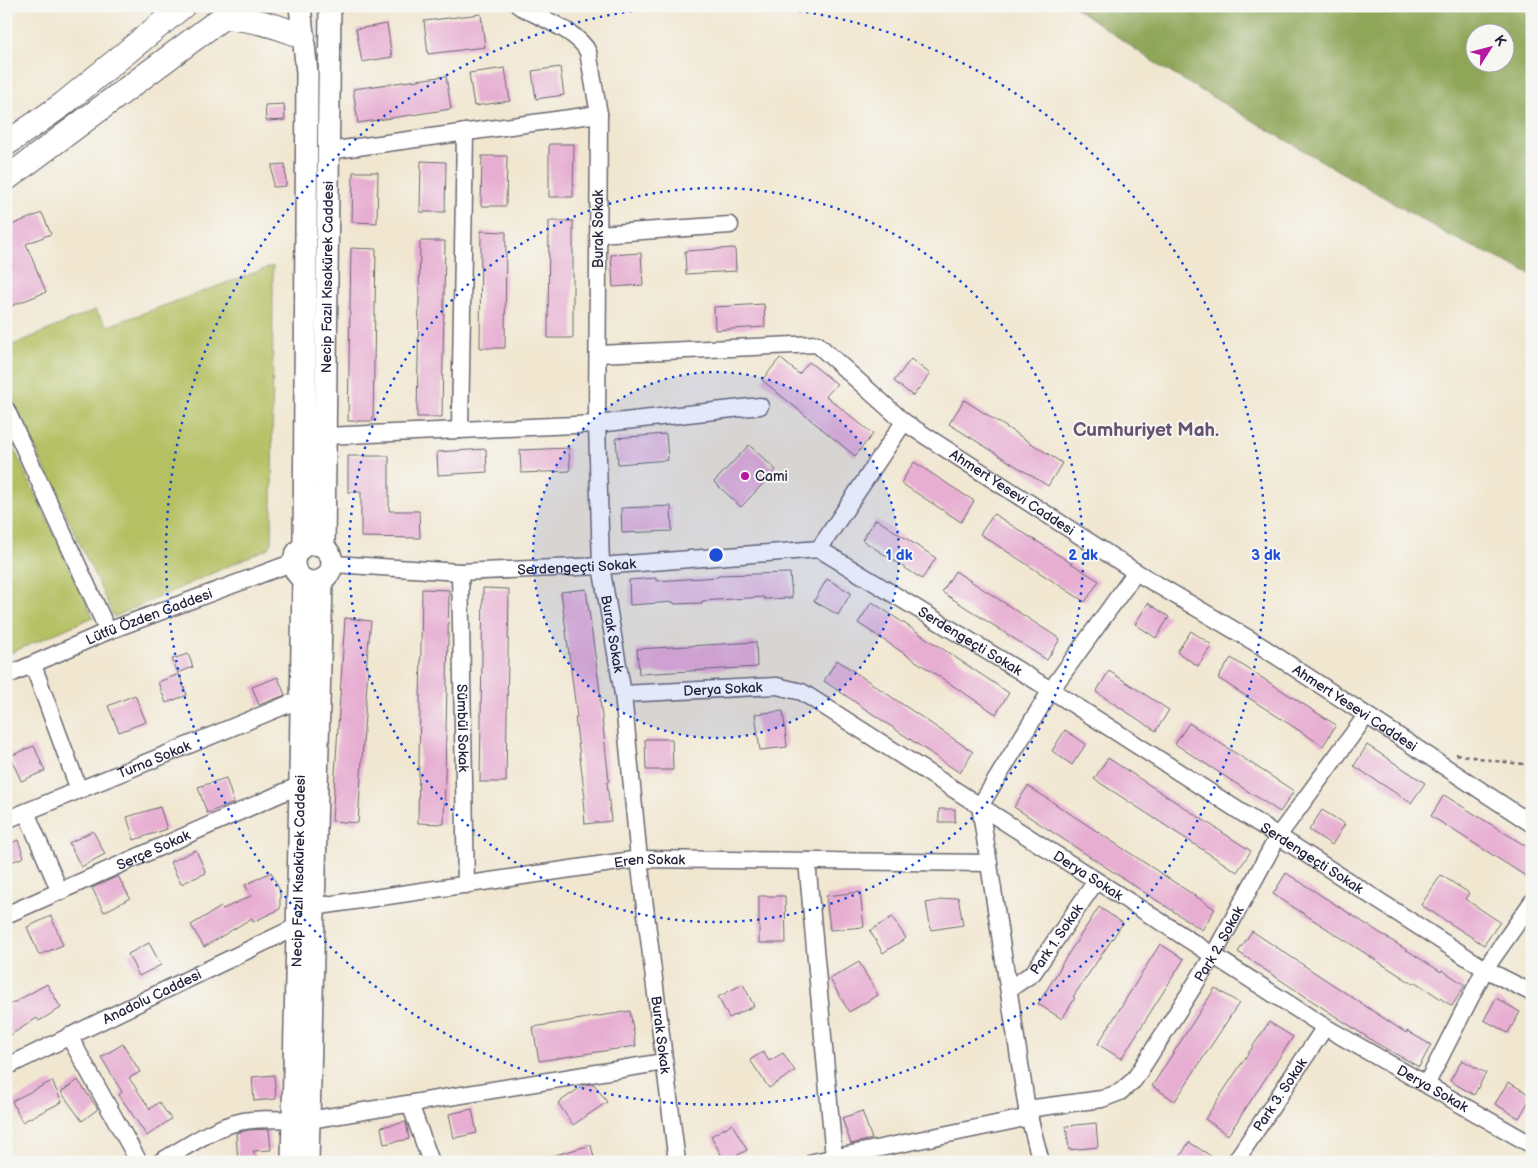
<svg xmlns="http://www.w3.org/2000/svg" width="1538" height="1168" viewBox="0 0 1538 1168" font-family="'Balsamiq Sans',sans-serif">
	<style>
		.green { fill: #b4c062; stroke: #6b714e }
		.forest { fill: #8fa658; stroke: #58644a; fill-rule: evenodd }
		.building { fill: #e7aed2 }
		.lines { fill: none; stroke-linecap: round; stroke-linejoin: round }
		.minor-casing { stroke: #6a6770; stroke-width: 19 }
		.tertiary-casing { stroke: #6a6770; stroke-width: 24 }
		.secondary-casing { stroke: #6a6770; stroke-width: 26 }
		.path { stroke: #6a6770; stroke-width: 2.5; stroke-dasharray: 4 4; stroke-linecap: butt }
		.minor { stroke: #fff; stroke-width: 16 }
		.tertiary { stroke: #fff; stroke-width: 21 }
		.secondary { stroke: #fff; stroke-width: 24 }
		.ring { fill: none; stroke: #1d4ed8; stroke-width: 2.5; stroke-dasharray: 2.5 5 }
		.poi-dot { fill: #b5179e; stroke: #f6f6f2; stroke-width: 2 }
		.labels { text-anchor: middle; dominant-baseline: central; stroke-width: 4; stroke-linejoin: round; paint-order: stroke }
		.street-label { font-size: 14px; fill: #22223b; stroke: #f6f6f2 }
		.poi-label { font-size: 14px; fill: #22223b; stroke: #f6f6f2; text-anchor: start }
		.district-label { font-size: 19px; font-weight: bold; fill: #675370; stroke: #f6f6f2 }
		.centre { fill: #1d4ed8; stroke: #f6f6f2; stroke-width: 2.5 }
		.ring-label { font-size: 15px; text-anchor: middle; font-weight: bold; fill: #1d4ed8; stroke: #f6f6f2; stroke-width: 4; stroke-linejoin: round; paint-order: stroke }
	</style>
	<rect width="100%" height="100%" fill="#f6f6f2"/>
	<filter id="ink" filterUnits="userSpaceOnUse"><feTurbulence type="fractalNoise" baseFrequency=".02" numOctaves="2"/><feDisplacementMap in="SourceGraphic" scale="10" xChannelSelector="R" yChannelSelector="G"/><feConvolveMatrix kernelMatrix="1 2 1 2 8 2 1 2 1" color-interpolation-filters="sRGB"/></filter>
	<filter id="wash" filterUnits="userSpaceOnUse"><feTurbulence type="fractalNoise" baseFrequency=".0096" numOctaves="4" result="noise"/><feDisplacementMap in="SourceGraphic" scale="20" xChannelSelector="R" yChannelSelector="G"/><feGaussianBlur stdDeviation="1.12" result="paint"/><feColorMatrix in="noise" values="0 0 0 0 0 0 0 0 0 0 0 0 0 0 0 0 0 1.4 0 .05"/><feComposite in="paint" operator="in"/></filter>
	<g filter="url(#wash)">
		<rect width="100%" height="100%" fill="#f1e7d1"/>
		<!-- green -->
		<path class="green" d="M273,266L272,543L269,548L114,617L6,386V348L95,310L108,326Z
			M6,432L93,617L6,655Z"/>
		<!-- forest -->
		<path class="forest" d="M1073,6H1532V274L1450,236L1161,67ZM1476,32H1506V62H1476Z"/>
		<g id="blocks">
			<!-- building -->
			<path class="building" d="M481,14L485,47L428,54L424,21Z
				M387,24L392,57L362,62L356,29Z
				M560,67L564,95L536,99L532,71Z
				M505,68L510,101L474,106L469,73Z
				M446,76L451,109L358,123L353,89Z
				M284,104L285,120L266,121L265,105Z
				M549,144H574L573,197H549Z
				M482,156H507L506,206H481Z
				M421,161L446,162L445,212H420Z
				M285,164L286,186L273,187L272,165Z
				M353,172H378L377,223L352,222Z
				M42,213L51,234L26,244L46,292L9,307L6,300V268L12,266L6,251V227Z
				M549,221H573V338H548Z
				M481,231L506,232L505,348H480Z
				M420,241H445L442,417H417Z
				M351,248L376,249L373,421H348Z
				M735,248L736,271L686,274L685,251Z
				M641,253L643,285L613,287L611,255Z
				M764,304L765,327L715,330L714,307Z
				M780,358L799,374L809,362L837,384L826,396L873,434L855,456L762,380Z
				M911,359L930,374L913,396L894,381Z
				M964,400L1062,463L1048,486L949,424Z
				M666,434L668,460L618,464L616,438Z
				M749,445L776,470L741,507L714,482Z
				M569,448L570,471L521,473L520,450Z
				M486,449L487,472L438,475L437,452Z
				M348,456H389V511H419L420,538L361,537V492H348Z
				M914,462L974,501L961,522L901,483Z
				M671,506L672,531L622,533L621,508Z
				M994,514L1099,581L1085,602L980,534Z
				M876,519L936,558L922,579L862,540Z
				M955,571L1060,639L1047,660L942,592Z
				M790,573L792,598L764,599V597L702,601V603L674,604V602L630,605L629,580L656,578V581L718,577V575Z
				M827,579L851,593L838,615L814,601Z
				M483,588L509,589L506,782H480Z
				M422,589L449,590L444,824L418,823Z
				M586,589L601,699H600L609,781L607,782L611,821L585,824L583,799L585,798L575,717H577L561,592Z
				M872,602L1009,693L996,714L858,623Z
				M1148,603L1169,617L1156,638L1135,624Z
				M345,618L371,621L366,667H368L358,823L332,821Z
				M1191,631L1212,645L1198,666L1177,652Z
				M756,642L757,667L639,674L637,649Z
				M188,654L193,667L178,673L172,659Z
				M1231,658L1336,725L1323,746L1218,678Z
				M837,660L973,752L960,773L824,681Z
				M1109,671L1169,710L1156,731L1096,692Z
				M179,674L187,695L166,703L158,682Z
				M278,677L285,695L259,705L252,687Z
				M135,695L146,722L119,732L108,706Z
				M783,711L787,747L760,750L755,714Z
				M1189,723L1294,791L1280,812L1175,744Z
				M1065,730L1086,744L1072,765L1052,751Z
				M645,739H672L673,770H646Z
				M1367,745L1425,783L1411,803L1354,766Z
				M34,746L45,771L21,781L10,756Z
				M1108,758L1251,851L1237,872L1094,779Z
				M226,778L234,803L207,813L198,787Z
				M1028,786L1215,909L1202,930L1014,807Z
				M1444,795L1532,850V880L1431,816Z
				M160,807L167,829L134,840L127,817Z
				M939,809H955V822H939Z
				M1322,810L1345,824L1332,845L1309,830Z
				M93,831L105,854L81,867L69,843Z
				M18,840L24,857L6,864V845Z
				M196,850L206,873L181,884L170,862Z
				M271,872L280,891V909L253,922L252,918L204,947L191,925L221,907L223,909L251,896L245,885Z
				M1286,873L1441,972L1442,970L1465,985L1452,1006L1415,982L1413,984L1273,894Z
				M1441,875L1469,893L1465,899L1500,922L1484,945L1421,905Z
				M118,876L130,898L104,912L92,888Z
				M860,892L864,927L830,930L826,896Z
				M759,896H785L786,943H759Z
				M958,897L963,925L931,930L926,903Z
				M1099,907L1123,923L1073,997L1075,998L1062,1019L1038,1004L1062,965H1061Z
				M51,916L63,945L39,955L27,927Z
				M892,917L906,938L883,953L870,931Z
				M1252,931L1406,1033L1407,1031L1431,1045L1419,1067L1376,1043L1238,952Z
				M149,943L161,965L139,976L128,954Z
				M1160,944L1184,959L1121,1059L1098,1044Z
				M859,962L878,995L849,1012L830,979Z
				M47,984L61,1008L39,1021L37,1018L6,1038V1007Z
				M743,984L754,1006L729,1018L718,997Z
				M1215,988L1239,1003L1175,1101L1152,1086Z
				M1496,998L1520,1012L1508,1033L1484,1020Z
				M630,1011L636,1046L539,1061L533,1027Z
				M1269,1022L1293,1037L1228,1135L1205,1119Z
				M123,1044L140,1072L129,1078L150,1109L159,1102L171,1119L147,1136L119,1095L122,1092L101,1057Z
				M763,1052L769,1061L783,1053L795,1071L769,1088L750,1060Z
				M1462,1060L1486,1073L1474,1095L1450,1081Z
				M274,1075L276,1099L254,1101L252,1077Z
				M78,1080L98,1109L82,1121L61,1092Z
				M52,1081L62,1102L22,1122L12,1101Z
				M1508,1082L1532,1096L1519,1118L1495,1104Z
				M594,1084L607,1102L573,1125L558,1103L584,1085Z
				M472,1109L477,1133L454,1138L449,1114Z
				M862,1111L872,1139L851,1144L842,1118Z
				M406,1122L409,1139L384,1144L381,1127Z
				M1096,1123L1098,1147L1069,1150L1066,1126Z
				M732,1124L747,1150L725,1162L711,1136Z
				M269,1129L271,1150L253,1151L259,1162H238L236,1133L249,1130Z
				M1189,1142L1220,1162H1177Z
				M591,1145L595,1162H545V1158Z"/>
		</g>
	</g>
	<g filter="url(#ink)">
		<use href="#blocks" fill-opacity="0" stroke="#6a6770" stroke-width="1"/>
		<g class="lines">
			<defs>
				<g id="minor">
					<path id="s1" d="M519,6C539,17 579,32 588,52L599,114L597,424L601,566L623,694L639,859L677,1162"/>
					<path d="M328,151L599,114"/>
					<path d="M598,234L730,225"/>
					<path id="s2" d="M598,354L817,344L904,422L1136,572L1261,646L1532,824"/>
					<path d="M6,409L108,631"/>
					<path d="M460,430L465,132"/>
					<path d="M325,436L597,424L760,406"/>
					<path d="M819,549L904,422"/>
					<path id="s3" d="M333,564L460,572L601,566L819,549L1051,690L1485,969L1532,993"/>
					<path id="s4" d="M460,572L466,885"/>
					<path d="M33,665L79,790"/>
					<path id="s5" d="M6,676L108,631L294,562"/>
					<path id="s6" d="M623,694L777,686L802,692L1325,1027L1532,1145"/>
					<path d="M26,812L60,892"/>
					<path id="s7" d="M6,820L301,699"/>
					<path d="M807,861L834,1157"/>
					<path id="s8" d="M313,907L639,859L989,863"/>
					<path id="s9" d="M6,915L300,785"/>
					<path id="s10" d="M1009,989L1033,973L1096,881"/>
					<path d="M69,1036L139,1162"/>
					<path id="s11" d="M6,1067L298,926"/>
					<path d="M1426,1085L1485,969L1532,902"/>
					<path d="M410,1104L431,1162"/>
					<path id="s12" d="M1027,1109L1102,1099L1120,1092L1134,1080L1213,956L1278,836L1366,716"/>
					<path d="M160,1162C183,1149 214,1127 239,1122C261,1117 286,1120 309,1120L664,1062"/>
					<path d="M813,1162L1030,1117"/>
					<path d="M1041,1162L1027,1109L980,806L1051,690L1136,572"/>
					<path id="s13" d="M1235,1162L1325,1027"/>
				</g>
				<g id="tertiary">
					<path d="M300,6L307,73L304,546"/>
					<circle cx="313" cy="563" r="19"/>
					<path id="s14" d="M324,547L330,6"/>
					<path id="s15" d="M292,1162L299,842L303,579"/>
					<path d="M308,1162L322,580"/>
				</g>
				<path id="secondary" d="M224,17C252,19 277,25 303,37
					M6,144L62,105L183,6
					M6,179L238,6"/>
			</defs>
			<!-- minor casing -->
			<use href="#minor" class="minor-casing"/>
			<!-- tertiary casing -->
			<use href="#tertiary" class="tertiary-casing"/>
			<!-- secondary casing -->
			<use href="#secondary" class="secondary-casing"/>
			<!-- path -->
			<path class="path" d="M1456,754L1496,761L1532,765"/>
			<!-- minor -->
			<use href="#minor" class="minor"/>
			<!-- tertiary -->
			<use href="#tertiary" class="tertiary"/>
			<!-- secondary -->
			<use href="#secondary" class="secondary"/>
		</g>
	</g>
	<!-- distance rings -->
	<circle cx="716" cy="555" r="183" fill="#1d4ed8" fill-opacity=".12"/>
	<g class="ring">
		<circle cx="716" cy="555" r="183"/>
		<circle cx="716" cy="555" r="367"/>
		<path d="M754 6A550 550 0 1 1 678 6"/>
	</g>
	<!-- markers -->
	<circle class="poi-dot" cx="745" cy="476" r="5"/>
	<g class="labels">
		<!-- street labels -->
		<g class="street-label">
			<text transform="translate(598 229) rotate(-90)">Burak Sokak</text>
			<text stroke="none"><textPath href="#s14" startOffset="270">Necip Fazıl Kısakürek Caddesi</textPath></text>
			<text stroke="none"><textPath href="#s2" startOffset="465">Ahmert Yesevi Caddesi</textPath></text>
			<text stroke="none"><textPath href="#s3" startOffset="244">Serdengeçti Sokak</textPath></text>
			<text stroke="none"><textPath href="#s5" startOffset="155">Lütfü Özden Caddesi</textPath></text>
			<text stroke="none"><textPath href="#s1" startOffset="668">Burak Sokak</textPath></text>
			<text stroke="none"><textPath href="#s3" startOffset="664">Serdengeçti Sokak</textPath></text>
			<text stroke="none"><textPath href="#s6" startOffset="100">Derya Sokak</textPath></text>
			<text stroke="none"><textPath href="#s2" startOffset="870">Ahmert Yesevi Caddesi</textPath></text>
			<text stroke="none"><textPath href="#s4" startOffset="156">Sümbül Sokak</textPath></text>
			<text stroke="none"><textPath href="#s7" startOffset="160">Turna Sokak</textPath></text>
			<text stroke="none"><textPath href="#s9" startOffset="161">Serçe Sokak</textPath></text>
			<text stroke="none"><textPath href="#s3" startOffset="1069">Serdengeçti Sokak</textPath></text>
			<text stroke="none"><textPath href="#s8" startOffset="340">Eren Sokak</textPath></text>
			<text stroke="none"><textPath href="#s15" startOffset="291">Necip Fazıl Kısakürek Caddesi</textPath></text>
			<text stroke="none"><textPath href="#s6" startOffset="520">Derya Sokak</textPath></text>
			<text stroke="none"><textPath href="#s10" startOffset="70">Park 1. Sokak</textPath></text>
			<text stroke="none"><textPath href="#s12" startOffset="274">Park 2. Sokak</textPath></text>
			<text stroke="none"><textPath href="#s11" startOffset="162">Anadolu Caddesi</textPath></text>
			<text stroke="none"><textPath href="#s1" startOffset="1072">Burak Sokak</textPath></text>
			<text stroke="none"><textPath href="#s6" startOffset="925">Derya Sokak</textPath></text>
			<text stroke="none"><textPath href="#s13" startOffset="81">Park 3. Sokak</textPath></text>
		</g>
		<!-- poi labels -->
		<g class="poi-label">
			<text x="755" y="476">Cami</text>
		</g>
		<!-- district labels -->
		<g class="district-label">
			<text x="1146" y="430">Cumhuriyet Mah.</text>
		</g>
	</g>
	<circle cx="716" cy="555" r="8" class="centre"/>
	<g class="ring-label">
		<text x="899" y="560">1 dk</text>
		<text x="1083" y="560">2 dk</text>
		<text x="1266" y="560">3 dk</text>
	</g>
	<!-- margin -->
	<rect width="1538" height="1168" fill="none" stroke="#f6f6f2" stroke-width="25"/>
	<!-- north arrow -->
	<g transform="translate(1490 48) rotate(54)"><circle r="24" fill="#f6f6f2" stroke="#a1a1a9"/>
	<path d="M0-4L9 19L0 12L-9 19Z" fill="#b5179e"/>
	<text y="-8" font-size="14" font-weight="bold" text-anchor="middle" fill="#22223b">K</text>
	</g>
</svg>
